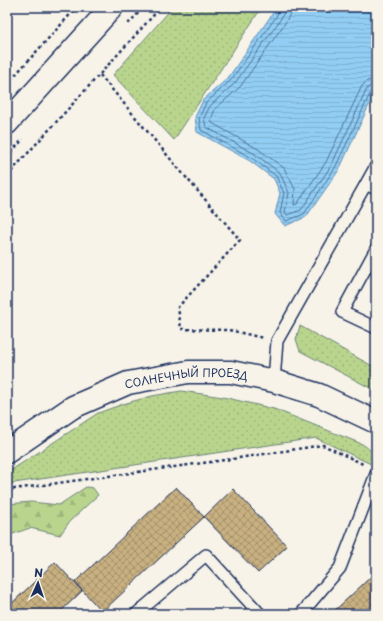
<svg xmlns="http://www.w3.org/2000/svg" width="383" height="621" viewBox="0 0 383 621" font-family="'Playpen Sans',sans-serif">
	<style>
		.grass { fill: url(#grass-dots); stroke: #6a8276 }
		.forest { fill: url(#forest-firs); stroke: #6a8276 }
		.water { fill: url(#water-rules); stroke: #628eb7 }
		.lines { fill: none; stroke-linecap: round; stroke-linejoin: round }
		.shore { stroke: #4b6f9a; stroke-width: 1 }
		.building { fill: url(#building-cross-hatch); stroke: #1b2f5e }
		.lane-casing { stroke: #1b2f5e; stroke-width: 14 }
		.secondary-casing { stroke: #1b2f5e; stroke-width: 25 }
		.path { stroke: #1b2f5e; stroke-width: 2.5; stroke-dasharray: 3 3; stroke-linecap: butt }
		.lane { stroke: #f7f3e8; stroke-width: 11 }
		.secondary { stroke: #f7f3e8; stroke-width: 22 }
		.labels { text-anchor: middle; dominant-baseline: central; stroke-width: 3; stroke-linejoin: round; paint-order: stroke }
		.street-label { font-size: 11px; fill: #1b2f5e; stroke: #f7f3e8 }
	</style>
	<defs>
		<pattern id="grass-dots" width="8" height="8" patternUnits="userSpaceOnUse"><rect width="8" height="8" fill="#b9d58d"/><path d="M2 2h.1M6 6h.1" fill="none" stroke="#9eb77c" stroke-width="1.8" stroke-linecap="round"/></pattern>
		<pattern id="forest-firs" width="22" height="20" patternUnits="userSpaceOnUse"><rect width="22" height="20" fill="#b9d58d"/><path d="M5 1l3.5 6h-7zM16 11l3.5 6h-7z" fill="#9eb77c"/></pattern>
		<pattern id="water-rules" width="6" height="5" patternUnits="userSpaceOnUse"><rect width="6" height="5" fill="#92cef3"/><path d="M0 2.5h6" fill="none" stroke="#7db1d3"/></pattern>
		<pattern id="building-cross-hatch" width="8" height="8" patternUnits="userSpaceOnUse"><rect width="8" height="8" fill="#c9b080"/><path d="M0 0l8 8M0 8l8-8" fill="none" stroke="#a2906c"/></pattern>
	</defs>
	<rect width="100%" height="100%" fill="#f7f3e8"/>
	<filter id="ink" filterUnits="userSpaceOnUse"><feTurbulence type="fractalNoise" baseFrequency=".025" numOctaves="2"/><feDisplacementMap in="SourceGraphic" scale="8" xChannelSelector="R" yChannelSelector="G"/><feConvolveMatrix kernelMatrix="1 2 1 2 8 2 1 2 1" color-interpolation-filters="sRGB"/></filter>
	<g filter="url(#ink)">
		<!-- grass -->
		<path class="grass" d="M173,7H262L174,140L113,75Z
			M300,326L376,368V391L300,351L296,339Z
			M181,391L223,397L274,409L362,444C371,450 374,452 371,464L316,438L7,484V473L98,413L123,404L152,396Z"/>
		<!-- forest -->
		<path class="forest" d="M86,487L93,488L98,495L70,521L60,535L30,528L10,535L7,541V504L31,502L59,505Z"/>
		<!-- water -->
		<path class="water" d="M277,7H376V90L339,170L306,217L285,226L275,214L280,193L274,179L250,161L197,132L195,117L203,100L228,78Z"/>
		<g class="lines">
			<!-- shore -->
			<path class="shore" d="M280,7L276,17L231,80L206,103L199,118L201,130L252,158L276,176L284,193L280,213L286,221L304,214L335,168L371,92L373,90H376
				M285,7V11L280,20L235,83L210,106L204,118L206,127L255,154L280,173L289,193L285,212L287,215L301,210L331,166L367,89L371,85H376
				M291,7L290,14L285,23L240,87L215,109L211,120L212,123L258,149L284,168L295,189L294,205L297,204L326,162L362,86L367,81L376,79"/>
		</g>
		<!-- building -->
		<path class="building" d="M176,487L204,517L102,612L75,582Z
			M233,489L287,546L258,573L204,517Z
			M55,562L82,591L58,614H7V608Z
			M376,572V614H331Z"/>
		<g class="lines">
			<defs>
				<path id="lane" d="M366,184L376,166
					M376,249L342,312L376,328
					M274,381L277,341L366,184L376,189
					M136,614L206,555L260,614
					M301,614L340,568L376,474"/>
				<g id="secondary">
					<path d="M7,123L112,7"/>
					<path id="s1" d="M7,452L73,407L128,383L188,372H231L274,381L319,395L376,422"/>
				</g>
			</defs>
			<!-- lane casing -->
			<use href="#lane" class="lane-casing"/>
			<!-- secondary casing -->
			<use href="#secondary" class="secondary-casing"/>
			<!-- path -->
			<path class="path" d="M128,24L144,7
				M100,75L178,168L240,240L178,307L181,329L229,330L263,338
				M7,84L77,7
				M7,157L23,139
				M7,176L161,7
				M7,490L232,459L323,445L363,464"/>
			<!-- lane -->
			<use href="#lane" class="lane"/>
			<!-- secondary -->
			<use href="#secondary" class="secondary"/>
		</g>
	</g>
	<g class="labels">
		<!-- street labels -->
		<g class="street-label">
			<text stroke="none"><textPath href="#s1" startOffset="199">СОЛНЕЧНЫЙ ПРОЕЗД</textPath></text>
		</g>
	</g>
	<!-- margin -->
	<rect width="383" height="621" fill="none" stroke="#f7f3e8" stroke-width="24"/>
	<rect x="12" y="12" width="359" height="597" fill="none" stroke="#1b2f5e" stroke-width="1.5" filter="url(#ink)"/>
	<!-- north arrow -->
	<g transform="translate(38 583) rotate(3)" stroke="#f7f3e8" stroke-width="3" paint-order="stroke">
	<path d="M0-3L7 15L0 10L-7 15Z" fill="#1b2f5e"/>
	<text y="-6" font-size="11" font-weight="bold" text-anchor="middle" fill="#1b2f5e">N</text>
	</g>
</svg>
